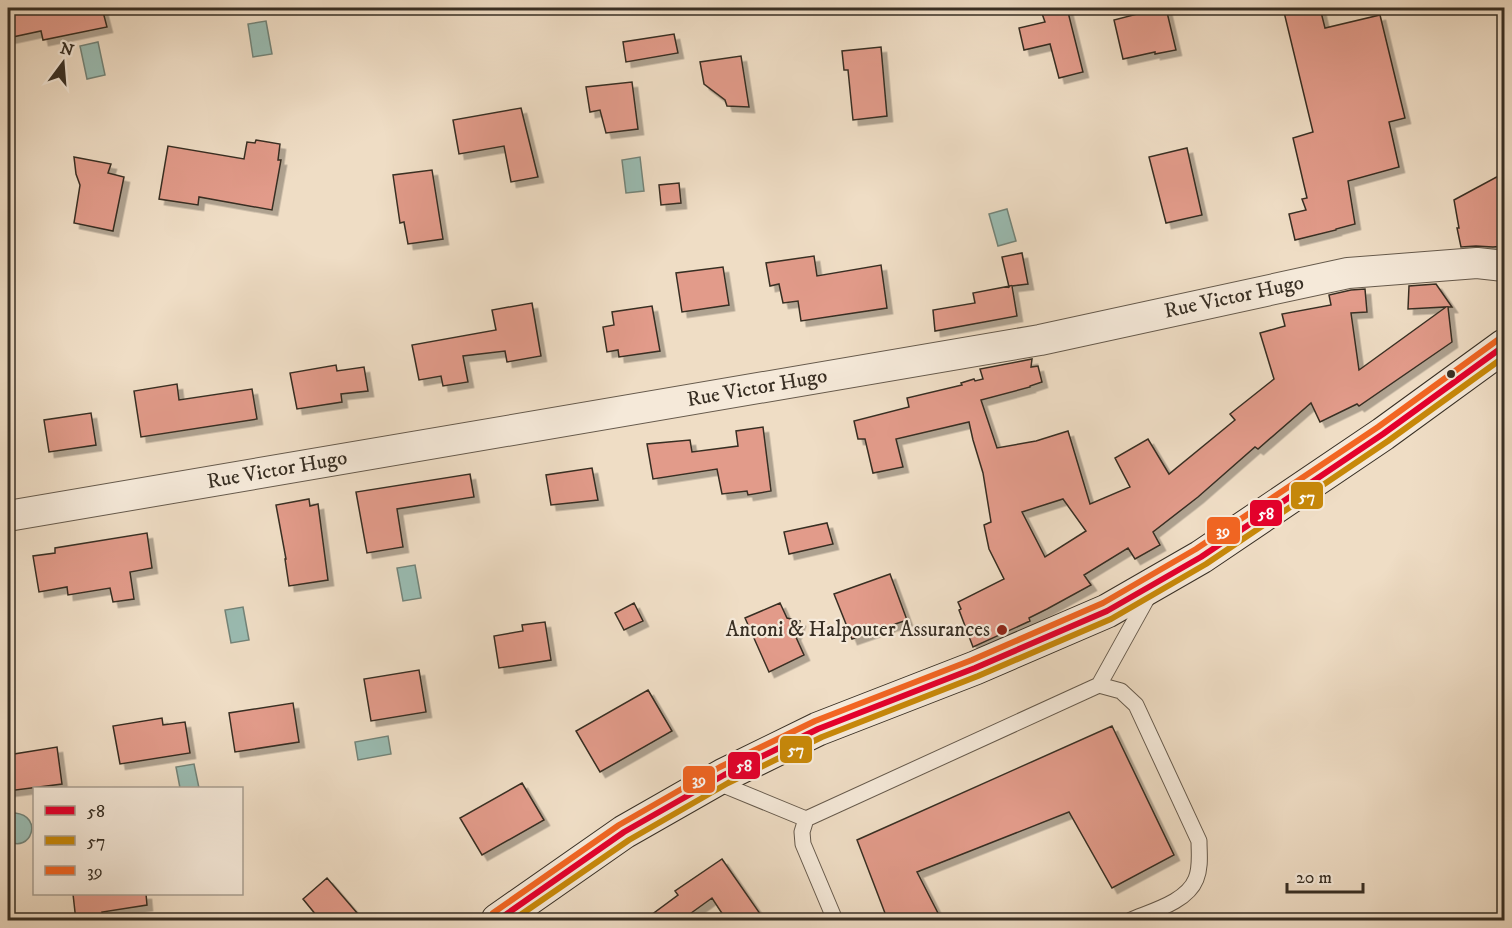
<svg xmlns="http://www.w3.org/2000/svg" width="1512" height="928" viewBox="0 0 1512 928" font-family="'IM FELL DW Pica',serif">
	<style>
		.water { fill: #9abcb2; stroke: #738479; stroke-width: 1.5 }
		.building { fill: #e29b8a; stroke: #382f24; stroke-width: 1.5; fill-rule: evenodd; filter: url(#shadow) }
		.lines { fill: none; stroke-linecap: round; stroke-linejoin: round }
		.service-casing { stroke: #665a4c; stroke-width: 17 }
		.minor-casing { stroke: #665a4c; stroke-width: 32 }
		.secondary-casing { stroke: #382f24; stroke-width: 35 }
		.service { stroke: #f5e9d9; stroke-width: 15 }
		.minor { stroke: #f5e9d9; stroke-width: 30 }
		.secondary { stroke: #f5e9d9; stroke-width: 33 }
		.bus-1-casing { stroke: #f5e9d9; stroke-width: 10 }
		.bus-2-casing { stroke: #f5e9d9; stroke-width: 10 }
		.bus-3-casing { stroke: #f5e9d9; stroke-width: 10 }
		.bus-1 { stroke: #e4002b; stroke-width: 6 }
		.bus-2 { stroke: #c78809; stroke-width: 6 }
		.bus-3 { stroke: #f26522; stroke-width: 6 }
		.bus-dot { fill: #382f24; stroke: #f5e9d9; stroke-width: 2 }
		.poi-dot { fill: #8f2418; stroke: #f5e9d9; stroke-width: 2 }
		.labels { text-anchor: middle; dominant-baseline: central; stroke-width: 4.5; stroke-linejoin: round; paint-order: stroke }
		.street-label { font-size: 21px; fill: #382f24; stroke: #f5e9d9 }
		.poi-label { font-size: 21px; fill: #382f24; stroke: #f5e9d9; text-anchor: end }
		.line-badge { stroke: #f5e9d9; stroke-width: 2 }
		.badge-label { font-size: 16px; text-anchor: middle; font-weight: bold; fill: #fff }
	</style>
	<defs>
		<filter id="shadow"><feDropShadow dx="5.5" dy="5.5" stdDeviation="0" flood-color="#0004"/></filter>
	</defs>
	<rect width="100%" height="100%" fill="#efddc5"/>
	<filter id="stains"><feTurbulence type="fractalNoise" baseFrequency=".00333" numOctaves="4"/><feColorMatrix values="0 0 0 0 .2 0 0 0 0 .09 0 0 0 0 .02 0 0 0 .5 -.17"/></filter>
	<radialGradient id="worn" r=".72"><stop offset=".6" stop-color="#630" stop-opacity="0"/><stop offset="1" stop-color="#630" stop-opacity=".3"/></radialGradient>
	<!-- water -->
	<path class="water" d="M266,21L272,54L253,57L248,24Z
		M98,42L105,75L87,79L80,46Z
		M640,157L644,191L626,193L622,160Z
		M1007,209L1016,241L998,246L989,214Z
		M415,565L421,598L403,601L397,568Z
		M243,607L249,640L231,643L225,610Z
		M388,736L391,754L358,760L355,742Z
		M194,764L199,788H180L176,767Z
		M15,813C44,816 31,854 8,841V816Z"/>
	<!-- building -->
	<path class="building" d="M8,8H102L107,27L43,40L41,31L8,38Z
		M1040,8H1067L1083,72L1059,78L1050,44L1024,50L1019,28L1045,22Z
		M1144,8H1166L1176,50L1155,54V52L1123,59L1114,20L1145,12Z
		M1283,8H1320L1325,28L1380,15L1405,118L1389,122L1399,167L1348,181L1355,224L1336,229V230L1295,240L1289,214L1306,210L1302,199L1307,198L1293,138L1313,132Z
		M674,34L678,53L626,62L623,42Z
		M881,47L887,116L853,120L848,70H844L842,51Z
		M741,56L749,107L727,106L725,100L704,84L700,62Z
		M632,82L638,129L606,133L600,110L590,112L586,87Z
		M521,108L538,177L511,182L504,146L459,154L453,120Z
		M256,140L280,144L278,160H281L272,210L199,197L198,205L159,199L168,146L244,159L247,142L255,143Z
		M1187,148L1202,215L1166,223L1149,157Z
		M74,157L111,164L108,173L124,177L113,231L74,223L80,185L76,174Z
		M432,170L443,239L408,244L404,222L400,223L393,175Z
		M1504,173V246L1493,247L1476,246L1461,247L1457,228H1459L1454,200Z
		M679,183L681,203L661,205L659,185Z
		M1022,253L1028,284L1012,286L1017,316L935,331L933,310L975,303L973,293L1010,286L1009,287L1002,257Z
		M814,256L817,276L881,265L887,308L801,321L798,301L783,303L779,284L770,286L766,263Z
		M723,267L729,305L682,312L676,273Z
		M1436,284L1452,307H1448L1452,342L1359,406L1357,404L1320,422L1311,403L1258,449L1255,447L1198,497L1153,532L1160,545L1135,559L1128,548L1084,575L1091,585L1047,609L1029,618L1030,621L973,647L959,610L961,609L958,602L1004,579L989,549L984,525L991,522L983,473L973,440L969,422L896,439L903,467L873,473L865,439H858L854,421L909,407L907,398L962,385L961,383L974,379L975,381L983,379L980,369L1032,359L1031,367L1038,366L1042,382L1030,386V387L981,400L997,448L1036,441L1068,431L1090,504L1130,487L1115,458L1148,439L1169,474L1235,420L1230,414L1274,379L1260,333L1285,326L1282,314L1331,305L1329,295L1351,290L1365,289L1367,312L1351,313L1359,370L1446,307L1408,309L1409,286ZM1063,499L1086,531L1045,557L1022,512Z
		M532,303L541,356L507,362L505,351L463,356L468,382L443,386L441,376L419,380L412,345L496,330L492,310Z
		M652,306L660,351L619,357L618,350L607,352L603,327L614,325L612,312Z
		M336,365L337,371L364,367L368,391L341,394L342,402L297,409L290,373Z
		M177,384L179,400L252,389L257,419L141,437L134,391Z
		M91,413L96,445L49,452L44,420Z
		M763,427L771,491L748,495L747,491L722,494L717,469L653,479L647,444L690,440L692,452L738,446L736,431Z
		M592,468L598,500L551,505L546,475Z
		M470,474L474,497L397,509L403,547L367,553L356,492Z
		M309,499L310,506L318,504L328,580L289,586L285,559H286L276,505Z
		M827,523L833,544L789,554L784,532Z
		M147,533L152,568L130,572L134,599L113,602L110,588L68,595L67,587L39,592L33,556L55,553V548Z
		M890,574L907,620L852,639L834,594Z
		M634,603L643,621L624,630L615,613Z
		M780,603L787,618L800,621L795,635L804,655L769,672L745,618Z
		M545,622L551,660L499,668L494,636L523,631L522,625Z
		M419,670L426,712L371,721L364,679Z
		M648,690L672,731L600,772L576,731Z
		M293,703L299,742L235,752L229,713Z
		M162,718L163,725L185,722L190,753L120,764L113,726Z
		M1112,726L1174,855L1112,888L1069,812L917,872L942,921H888L857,840Z
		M57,747L62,784L8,791V755Z
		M522,783L544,820L482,855L460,818Z
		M722,859L765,921H727L712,898L680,921H643L678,895L675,891Z
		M327,878L364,921H321L303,899Z
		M73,894H146L147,905L102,912L104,921H76Z"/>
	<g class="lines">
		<defs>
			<path id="service" d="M1099,685L1150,593
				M716,782L806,819L1099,685L1121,691L1136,705L1199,841C1199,853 1201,867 1196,879C1187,902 1152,911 1131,920
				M806,819L802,832L803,844L835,920"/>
			<path id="minor" d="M8,516L1040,340L1348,273L1477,263L1504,266"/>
			<path id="secondary" d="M498,920L624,832L724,775L818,729L975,668L1107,611L1201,557L1383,434L1504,346"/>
		</defs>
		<!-- service casing -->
		<use href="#service" class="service-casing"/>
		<!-- minor casing -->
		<use href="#minor" class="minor-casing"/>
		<!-- secondary casing -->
		<use href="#secondary" class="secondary-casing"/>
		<!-- service -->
		<use href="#service" class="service"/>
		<!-- minor -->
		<use href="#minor" class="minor"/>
		<!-- secondary -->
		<use href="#secondary" class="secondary"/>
		<defs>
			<path id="bus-1" d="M498,920L624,832L724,775L818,729L975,668L1107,611L1201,557L1383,434L1504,346"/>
			<path id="bus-2" d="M513,920L629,840L728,783L822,737L978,676L1111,619L1206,564L1388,441L1504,357"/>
			<path id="bus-3" d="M493,913L619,825L720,767L815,721L972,660L1103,603L1196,549L1378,427L1499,339"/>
		</defs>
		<!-- bus-1 casing -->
		<use href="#bus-1" class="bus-1-casing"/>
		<!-- bus-2 casing -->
		<use href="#bus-2" class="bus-2-casing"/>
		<!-- bus-3 casing -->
		<use href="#bus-3" class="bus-3-casing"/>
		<!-- bus-1 -->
		<use href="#bus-1" class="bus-1"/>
		<!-- bus-2 -->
		<use href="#bus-2" class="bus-2"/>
		<!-- bus-3 -->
		<use href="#bus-3" class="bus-3"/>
	</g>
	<!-- markers -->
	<circle class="bus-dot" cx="1451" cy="374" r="5"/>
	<circle class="poi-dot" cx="1002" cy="630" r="6"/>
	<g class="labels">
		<!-- street labels -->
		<g class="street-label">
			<text transform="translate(1234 297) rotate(-12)">Rue Victor Hugo</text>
			<text transform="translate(757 388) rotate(-10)">Rue Victor Hugo</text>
			<text transform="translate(277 470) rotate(-10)">Rue Victor Hugo</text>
		</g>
		<!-- poi labels -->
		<g class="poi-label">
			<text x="990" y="630">Antoni &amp; Halpouter Assurances</text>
		</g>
	</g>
	<g class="line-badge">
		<rect x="1290" y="481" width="34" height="29" rx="6" fill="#c78809"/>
		<rect x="1249" y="499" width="34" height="28" rx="6" fill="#e4002b"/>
		<rect x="1206" y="516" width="35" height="29" rx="6" fill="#f26522"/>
		<rect x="779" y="735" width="34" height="29" rx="6" fill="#c78809"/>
		<rect x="727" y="751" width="34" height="29" rx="6" fill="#e4002b"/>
		<rect x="682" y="765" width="34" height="29" rx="6" fill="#f26522"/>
	</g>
	<g class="badge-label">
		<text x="1307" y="502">57</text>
		<text x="1266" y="519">58</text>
		<text x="1223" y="536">39</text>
		<text x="796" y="755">57</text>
		<text x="744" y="771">58</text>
		<text x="699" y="785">39</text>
	</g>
	<!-- margin -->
	<rect width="1512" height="928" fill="none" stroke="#efddc5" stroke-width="30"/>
	<rect x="9" y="9" width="1494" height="910" fill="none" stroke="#382f24" stroke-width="3"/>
	<rect x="15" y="15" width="1482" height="898" fill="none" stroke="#382f24" stroke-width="1.5"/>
	<!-- legend -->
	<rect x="33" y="787" width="210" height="108" fill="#f5e9d9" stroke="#a99f91" stroke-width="1.5"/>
	<rect x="45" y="806" width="30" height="9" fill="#e4002b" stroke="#a99f91" stroke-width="1.5"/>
	<text x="87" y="817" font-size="18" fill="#382f24">58</text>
	<rect x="45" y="836" width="30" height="9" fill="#c78809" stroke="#a99f91" stroke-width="1.5"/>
	<text x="87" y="847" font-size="18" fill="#382f24">57</text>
	<rect x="45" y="866" width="30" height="9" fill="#f26522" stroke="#a99f91" stroke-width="1.5"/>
	<text x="87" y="877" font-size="18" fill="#382f24">39</text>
	<!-- north arrow -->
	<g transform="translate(63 63) rotate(16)" stroke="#f5e9d9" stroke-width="4.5" paint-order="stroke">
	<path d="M0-4.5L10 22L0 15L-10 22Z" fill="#382f24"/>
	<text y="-9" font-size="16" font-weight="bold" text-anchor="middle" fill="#382f24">N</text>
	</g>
	<!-- scale -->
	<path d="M1287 883v9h76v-9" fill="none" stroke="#382f24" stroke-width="3"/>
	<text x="1296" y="883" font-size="18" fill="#382f24" stroke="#f5e9d9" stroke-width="4.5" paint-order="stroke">20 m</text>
	<rect width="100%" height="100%" filter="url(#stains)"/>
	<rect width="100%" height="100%" fill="url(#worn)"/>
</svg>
